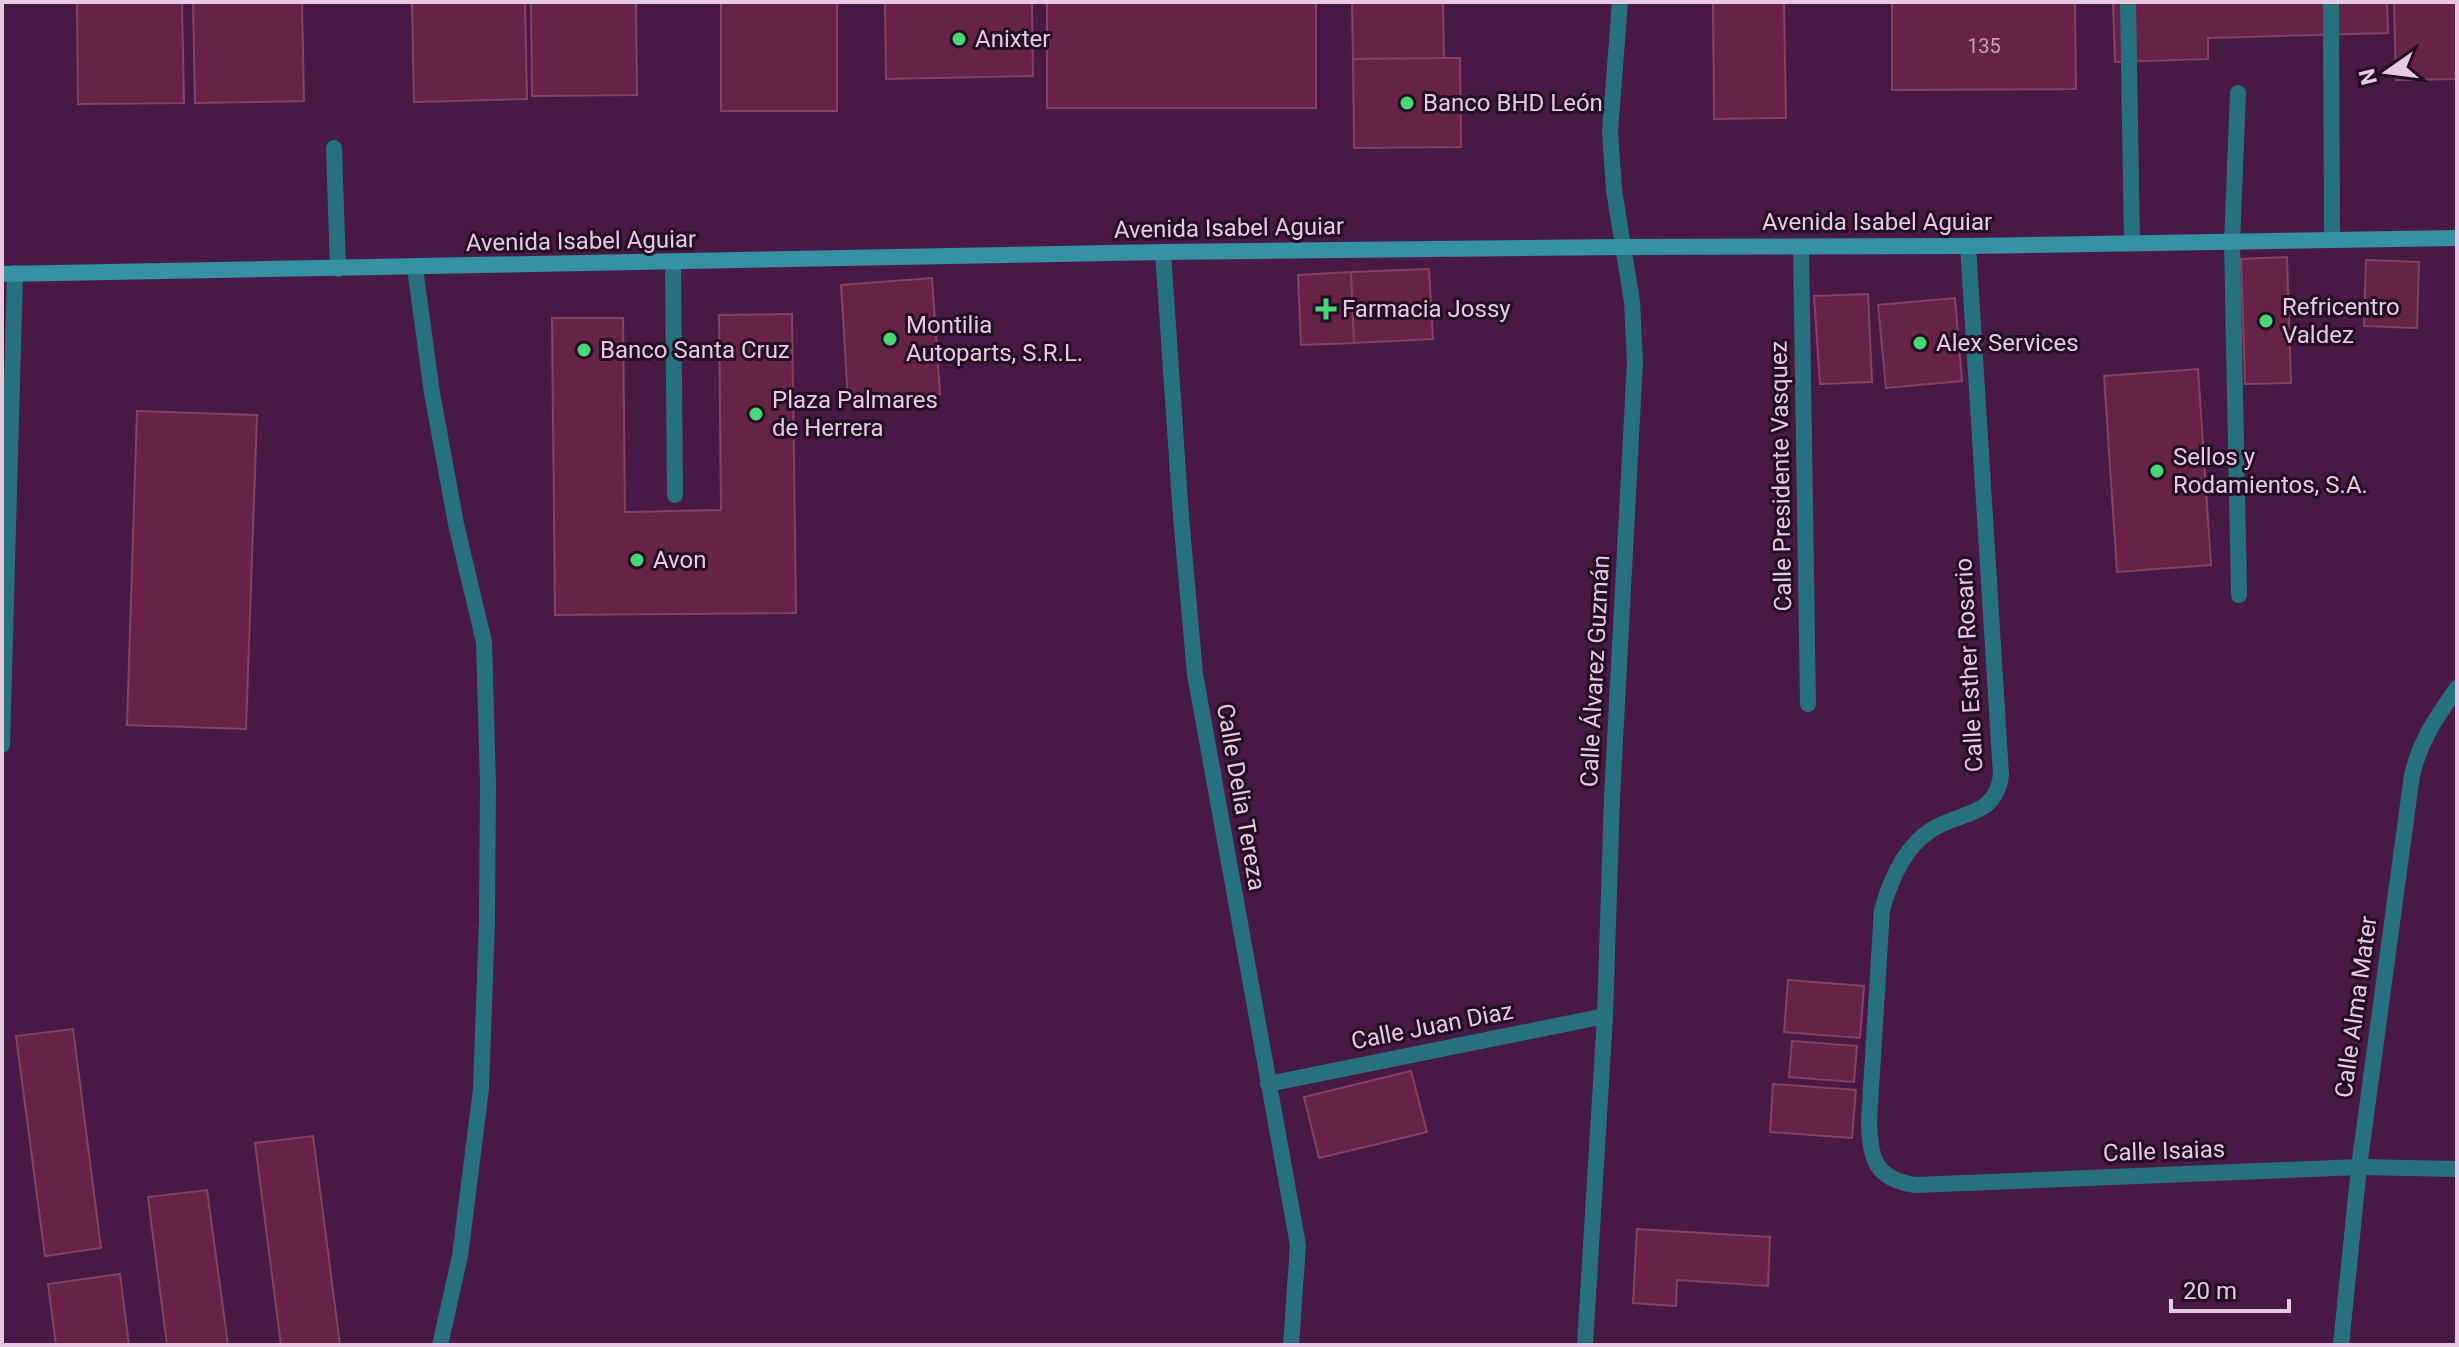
<svg xmlns="http://www.w3.org/2000/svg" width="2459" height="1347" viewBox="0 0 2459 1347" font-family="Roboto,sans-serif">
	<style>
		.building { fill: #662346; stroke: #834262; stroke-width: 2 }
		.lines { fill: none; stroke-linecap: round; stroke-linejoin: round }
		.lane { stroke: #27717e; stroke-width: 16 }
		.street { stroke: #27717e; stroke-width: 16 }
		.secondary { stroke: #3492a2; stroke-width: 16 }
		.poi-dot { fill: #47d779; stroke: #240e21; stroke-width: 3 }
		.labels { text-anchor: middle; dominant-baseline: central; stroke-width: 6; stroke-linejoin: round; paint-order: stroke }
		.number-label { font-size: 20px; fill: #c7a0bc }
		.poi-label { font-size: 24px; fill: #e7c9e3; stroke: #240e21; text-anchor: start }
		.street-label { font-size: 24px; fill: #e7c9e3; stroke: #240e21 }
	</style>
	<rect width="100%" height="100%" fill="#491945"/>
	<!-- building -->
	<path class="building" d="M77,2H182L184,103L78,104Z
		M193,2H302L304,101L195,103Z
		M412,2H525L527,99L414,102Z
		M531,2H636L637,95L532,96Z
		M721,2H837V111H721Z
		M885,2H1032L1033,76L886,79Z
		M1047,2H1316V108H1047Z
		M1352,2H1443L1444,58L1353,59Z
		M1713,2H1784L1786,118L1714,119Z
		M1892,2H2075L2076,89L1892,90Z
		M2113,2H2387L2388,33L2208,38V59L2115,62Z
		M2394,2H2457V79L2396,80Z
		M1444,58H1460L1461,147L1354,148L1353,59Z
		M2287,257L2291,383L2245,384L2241,259Z
		M2366,260L2419,262L2417,328L2364,326Z
		M1429,269L1433,339L1354,343L1351,272Z
		M1351,272L1354,343L1301,345L1298,275Z
		M932,278L940,394L848,400L841,285Z
		M1868,294L1872,382L1820,384L1814,296Z
		M1955,298L1962,381L1886,388L1878,305Z
		M792,314L796,613L555,615L552,318H623L625,512L721,510L719,315Z
		M2198,369L2211,565L2117,572L2104,376Z
		M137,411L257,415L246,729L127,725Z
		M1788,980L1864,986L1860,1038L1784,1032Z
		M73,1029L101,1248L45,1256L16,1036Z
		M1792,1041L1857,1046L1854,1082L1789,1077Z
		M1411,1071L1427,1132L1319,1158L1304,1097Z
		M1773,1084L1856,1090L1852,1138L1770,1132Z
		M313,1136L340,1345H281L255,1143Z
		M207,1190L228,1345H167L148,1197Z
		M1637,1229L1770,1237L1768,1286L1677,1280L1676,1306L1633,1303Z
		M120,1274L129,1345H56L48,1284Z"/>
	<g class="lines">
		<!-- lane -->
		<path class="lane" d="M2128,2L2132,243
			M2331,2L2332,240
			M2238,93L2232,242L2239,595
			M334,148L338,269
			M1801,247L1808,704
			M673,263L675,495
			M415,268L432,393L456,524L484,642L488,784L487,921L481,1089L460,1256L440,1345
			M2,745L15,273"/>
		<!-- street -->
		<path class="street" d="M1968,246L2001,775C1996,817 1961,811 1931,830C1905,847 1890,881 1882,910L1869,1121C1870,1159 1875,1179 1915,1185L2359,1167L2457,1169
			M1163,252L1181,517L1195,674L1298,1245L1291,1345
			M1268,1084L1605,1016
			M1585,1345L1605,1016L1612,798L1635,361L1632,302L1614,190L1610,131L1620,2
			M2341,1345L2359,1167L2412,775C2421,739 2436,718 2457,688"/>
		<!-- secondary -->
		<path class="secondary" d="M2,274L1163,252L1622,247L1968,246L2457,238"/>
	</g>
	<!-- markers -->
	<g class="poi-dot">
		<circle cx="959" cy="39" r="8"/>
		<circle cx="1407" cy="103" r="8"/>
		<path d="M1322 297h8v8h8v8h-8v8h-8v-8h-8v-8h8z"/>
		<circle cx="2266" cy="321" r="8"/>
		<circle cx="890" cy="339" r="8"/>
		<circle cx="1920" cy="343" r="8"/>
		<circle cx="584" cy="350" r="8"/>
		<circle cx="756" cy="414" r="8"/>
		<circle cx="2157" cy="471" r="8"/>
		<circle cx="637" cy="560" r="8"/>
	</g>
	<g class="labels">
		<!-- number labels -->
		<g class="number-label">
			<text x="1984" y="46">135</text>
		</g>
		<!-- poi labels -->
		<g class="poi-label">
			<text x="975" y="39">Anixter</text>
			<text x="1423" y="103">Banco BHD León</text>
			<text x="2282" y="307">Refricentro<tspan x="2282" dy="28">Valdez</tspan></text>
			<text x="1342" y="309">Farmacia Jossy</text>
			<text x="906" y="325">Montilia<tspan x="906" dy="28">Autoparts, S.R.L.</tspan></text>
			<text x="1936" y="343">Alex Services</text>
			<text x="600" y="350">Banco Santa Cruz</text>
			<text x="772" y="400">Plaza Palmares<tspan x="772" dy="28">de Herrera</tspan></text>
			<text x="2173" y="457">Sellos y<tspan x="2173" dy="28">Rodamientos, S.A.</tspan></text>
			<text x="653" y="560">Avon</text>
		</g>
		<!-- street labels -->
		<g class="street-label">
			<text x="1877" y="222">Avenida Isabel Aguiar</text>
			<text transform="translate(1229 228) rotate(-1)">Avenida Isabel Aguiar</text>
			<text transform="translate(581 241) rotate(-1)">Avenida Isabel Aguiar</text>
			<text transform="translate(1781 476) rotate(-91)">Calle Presidente Vasquez</text>
			<text transform="translate(1969 665) rotate(-93)">Calle Esther Rosario</text>
			<text transform="translate(1595 671) rotate(-87)">Calle Álvarez Guzmán</text>
			<text transform="translate(1241 797) rotate(80)">Calle Delia Tereza</text>
			<text transform="translate(2356 1007) rotate(-82)">Calle Alma Mater</text>
			<text transform="translate(1432 1026) rotate(-11)">Calle Juan Diaz</text>
			<text transform="translate(2164 1151) rotate(-2)">Calle Isaias</text>
		</g>
	</g>
	<!-- border -->
	<rect width="2459" height="1347" fill="none" stroke="#e7c9e3" stroke-width="8"/>
	<!-- north arrow -->
	<g transform="translate(2387 72) rotate(256)" stroke="#240e21" stroke-width="6" paint-order="stroke">
	<path d="M0-6L14 30L0 20L-14 30Z" fill="#e7c9e3"/>
	<text y="-12" font-size="22" font-weight="bold" text-anchor="middle" fill="#e7c9e3">N</text>
	</g>
	<!-- scale -->
	<path d="M2171 1299v12h118v-12" fill="none" stroke="#e7c9e3" stroke-width="4"/>
	<text x="2183" y="1299" font-size="24" fill="#e7c9e3" stroke="#240e21" stroke-width="6" paint-order="stroke">20 m</text>
</svg>
